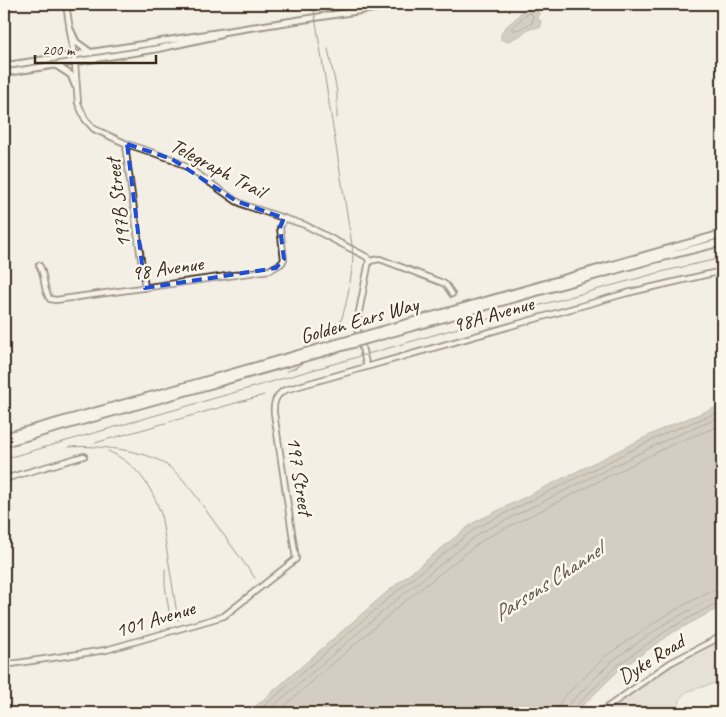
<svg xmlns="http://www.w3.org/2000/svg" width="726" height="717" viewBox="0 0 726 717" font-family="Caveat,sans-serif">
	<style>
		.green { fill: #d8d1c6; stroke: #8a7e72 }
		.water { fill: #afa69a; stroke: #817468 }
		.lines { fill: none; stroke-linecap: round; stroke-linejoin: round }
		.shore { stroke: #695c50; stroke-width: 1 }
		.minor-casing { stroke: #3b2a1e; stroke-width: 8 }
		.major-casing { stroke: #3b2a1e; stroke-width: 9 }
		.highway-casing { stroke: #3b2a1e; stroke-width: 10 }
		.minor { stroke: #fbf7ec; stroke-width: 4.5 }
		.major { stroke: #fbf7ec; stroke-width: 5 }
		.highway { stroke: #fbf7ec; stroke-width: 6 }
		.rail { stroke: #3b2a1e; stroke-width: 1 }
		.highway-bridge-casing { stroke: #3b2a1e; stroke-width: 10; stroke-linecap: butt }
		.highway-bridge { stroke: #fbf7ec; stroke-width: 6 }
		.marked { fill: none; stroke: #1d4ed8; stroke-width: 4; stroke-dasharray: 10 6; stroke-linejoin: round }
		.labels { text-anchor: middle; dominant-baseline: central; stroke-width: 5; stroke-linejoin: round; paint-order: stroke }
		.street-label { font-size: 21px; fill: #3b2a1e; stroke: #fbf7ec }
		.water-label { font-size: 22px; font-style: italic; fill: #645549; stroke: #fbf7ec }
	</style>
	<rect width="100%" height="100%" fill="#f3efe4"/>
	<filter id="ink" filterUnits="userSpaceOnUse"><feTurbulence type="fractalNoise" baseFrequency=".02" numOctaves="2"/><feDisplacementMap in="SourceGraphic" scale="10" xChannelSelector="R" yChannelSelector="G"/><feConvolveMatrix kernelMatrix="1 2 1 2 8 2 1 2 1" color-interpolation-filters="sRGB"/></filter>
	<g filter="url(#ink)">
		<!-- green -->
		<path class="green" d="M722,639V681L688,691C679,696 679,704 677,713H602L681,660Z"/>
		<!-- water -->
		<path class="water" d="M533,8L539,13L538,20L541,21V27L528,29L521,35L506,42L505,39L501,40C500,28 508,26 515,19C519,16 520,12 524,9Z
			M722,405V606L672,633L619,670L575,713H248L387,592L473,523L666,427Z"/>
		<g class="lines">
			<!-- shore -->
			<path class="shore" d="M530,13L533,15L532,23C526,25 519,31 512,30V27C519,23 523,14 530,13Z
				M256,713L391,596L476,528L668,432L722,411
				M265,713L395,601L480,533L670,438L722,417
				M276,713L399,606L484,539L673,444L722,425
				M558,713L559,705L563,698L607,655L661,618L708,592L722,589
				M566,713L569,704L612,661L666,623L711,599L722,596
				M572,713L574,708L616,666L669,629L713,605L722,603"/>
			<defs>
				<path id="minor" d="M66,4L75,63L78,103L85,119L94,129L127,144L172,159L192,170L236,201L247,206L305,225L367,257L369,261L357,322V328L367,367
					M127,144L126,153L145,288
					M369,261L380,259L443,283L446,285L452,294
					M39,265C46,275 42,289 50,299L56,300L270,270L282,263L284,259L280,228L284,218
					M4,479L84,456
					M4,665L106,650L224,616L296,559L274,413C273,402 276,395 285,390L627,293L722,271
					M599,713L670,663L722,636"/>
				<path id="major" d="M70,29L76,42L91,53
					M4,66L402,4
					M57,66L71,75L75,85
					M4,73L156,49L220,35"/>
				<path id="highway" d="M397,326L722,234
					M398,331L643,262L722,242
					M4,437L197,383
					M4,443L199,388"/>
			</defs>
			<!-- minor casing -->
			<use href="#minor" class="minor-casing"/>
			<!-- major casing -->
			<use href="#major" class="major-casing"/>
			<!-- highway casing -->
			<use href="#highway" class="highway-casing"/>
			<!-- minor -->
			<use href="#minor" class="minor"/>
			<!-- major -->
			<use href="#major" class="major"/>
			<!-- highway -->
			<use href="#highway" class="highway"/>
			<!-- rail -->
			<path class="rail" d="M328,49L337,91V118
				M286,372C328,354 343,330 349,287C352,272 354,259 352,245L313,4
				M95,443L264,395
				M68,447C93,445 140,449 162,462C183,475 196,496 210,516C225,537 240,557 255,578
				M108,451C136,463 152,487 161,514L178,620
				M4,459L489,319L665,271L722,258
				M165,569V585L170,618"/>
			<defs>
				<path id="highway-bridge" d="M197,383L397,326
					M199,388L398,331"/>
			</defs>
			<!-- highway-bridge casing -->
			<use href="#highway-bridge" class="highway-bridge-casing"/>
			<!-- highway-bridge -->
			<use href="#highway-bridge" class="highway-bridge"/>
		</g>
	</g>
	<!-- marked area -->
	<path d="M0 0H726V717H0ZM127,144L172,159L236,201L284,218L280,228L284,259L276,268L145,288Z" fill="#f3efe4" fill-opacity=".55" fill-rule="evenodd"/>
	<path class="marked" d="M127,144L172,159L236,201L284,218L280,228L284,259L276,268L145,288Z"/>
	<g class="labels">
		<!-- street labels -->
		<g class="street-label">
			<text transform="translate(218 168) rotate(28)">Telegraph Trail</text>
			<text transform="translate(118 203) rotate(-97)">197B Street</text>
			<text transform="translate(167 268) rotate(-8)">98 Avenue</text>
			<text transform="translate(493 314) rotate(-16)">98A Avenue</text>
			<text transform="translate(359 320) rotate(-16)">Golden Ears Way</text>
			<text transform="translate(300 476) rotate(81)">197 Street</text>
			<text transform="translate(155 619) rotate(-17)">101 Avenue</text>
			<text transform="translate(651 659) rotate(-32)">Dyke Road</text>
		</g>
		<!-- water labels -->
		<g class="water-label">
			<text transform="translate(548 582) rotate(-33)">Parsons Channel</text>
		</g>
	</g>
	<!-- margin -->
	<rect width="726" height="717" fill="none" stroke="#fbf7ec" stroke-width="20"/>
	<rect x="10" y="10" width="706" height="697" fill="none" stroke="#3b2a1e" stroke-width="2" filter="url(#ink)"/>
	<!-- scale -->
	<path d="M35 55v8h121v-8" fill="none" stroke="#3b2a1e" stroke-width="2.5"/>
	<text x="42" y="55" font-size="15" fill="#3b2a1e" stroke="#fbf7ec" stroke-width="4" paint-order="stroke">200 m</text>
</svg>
